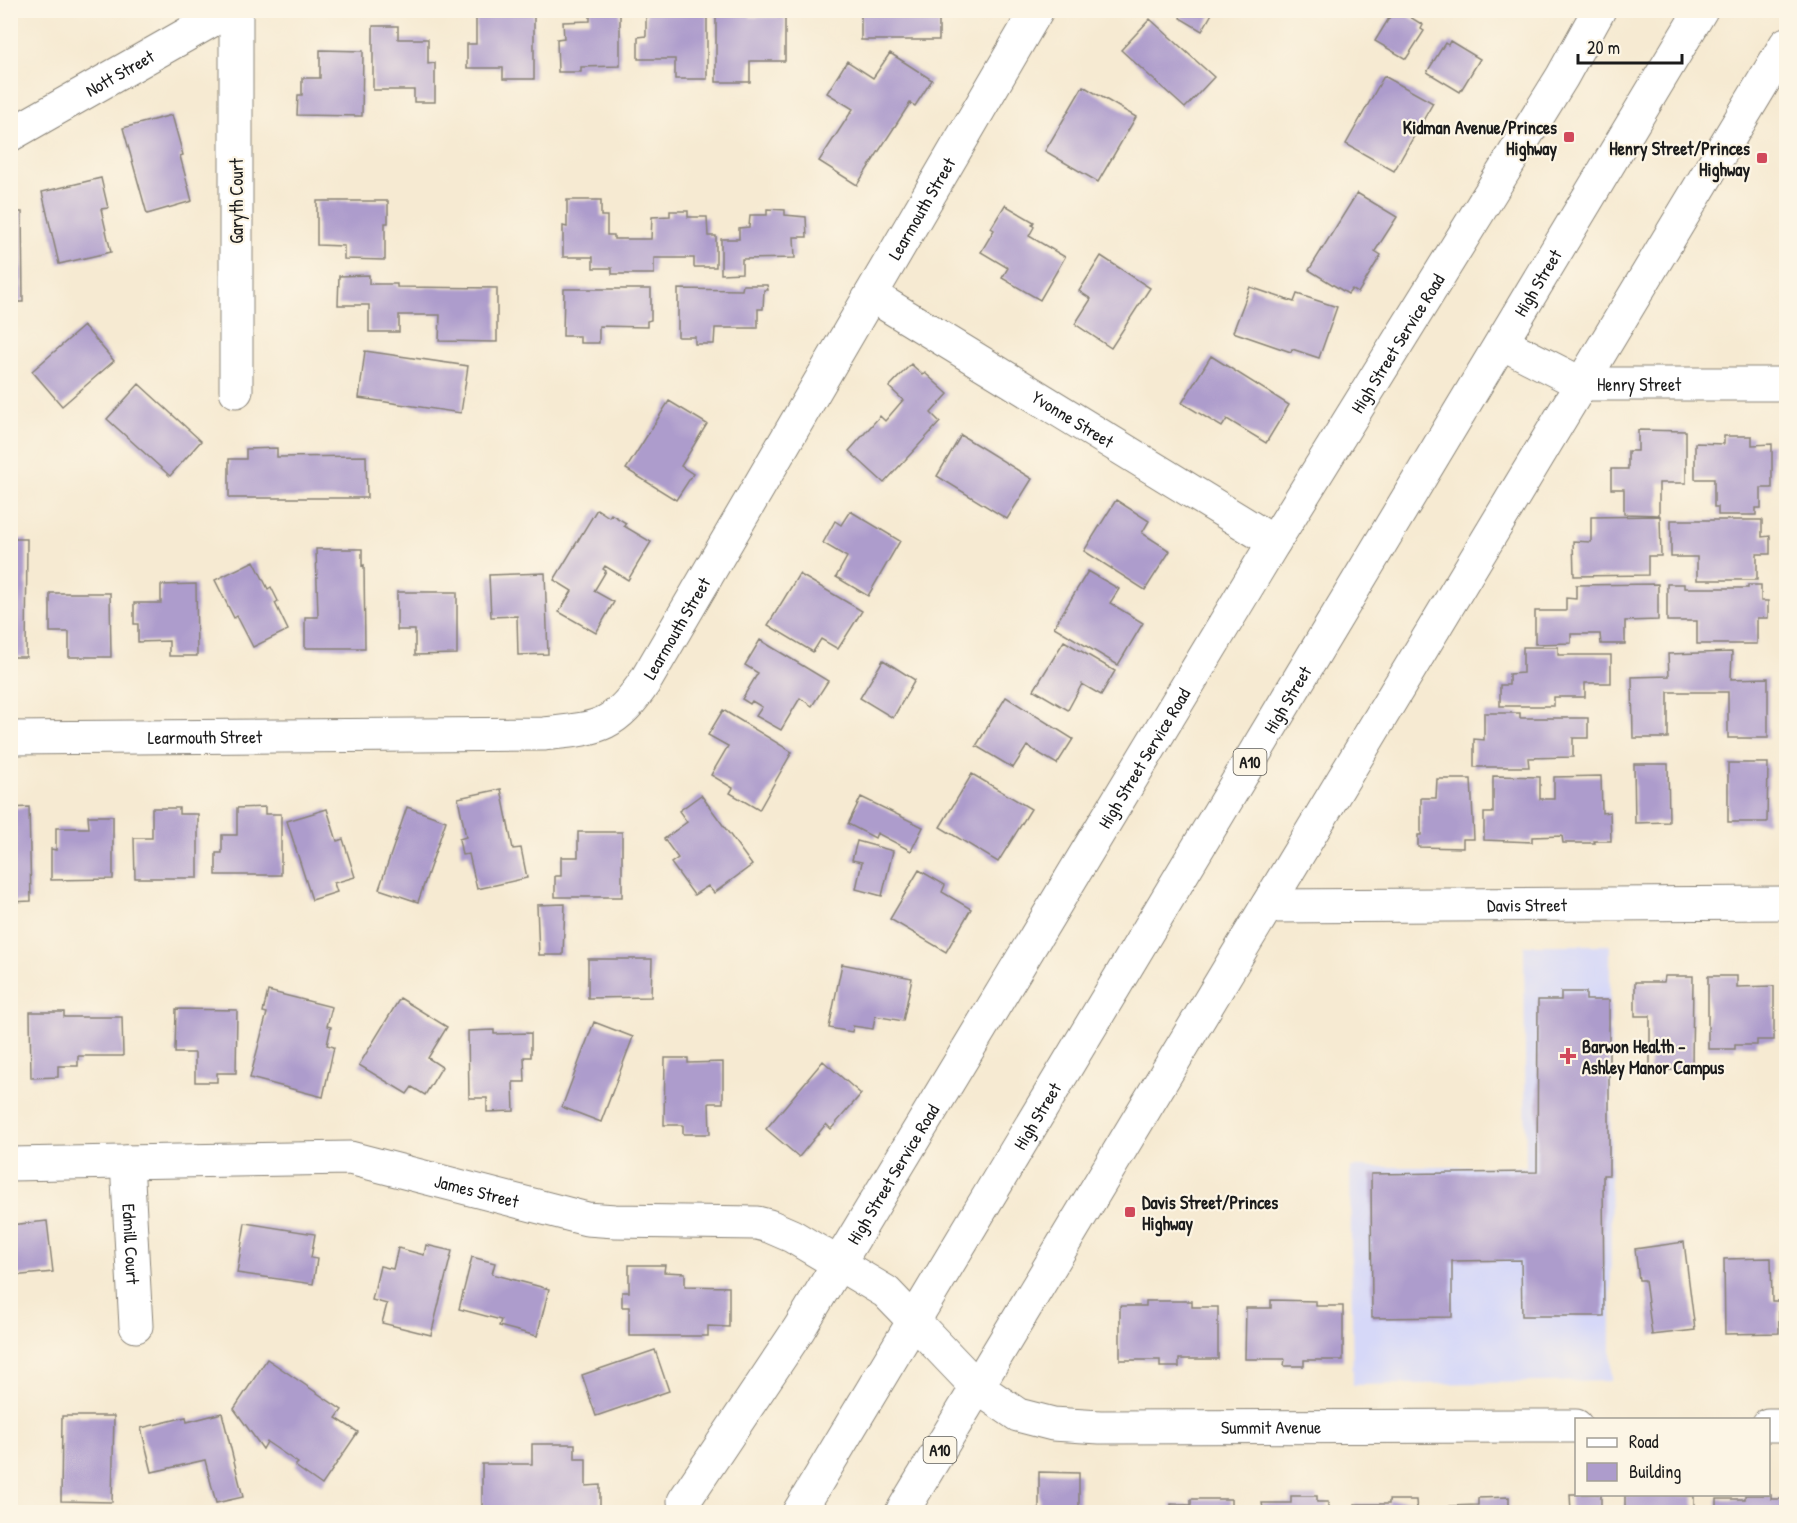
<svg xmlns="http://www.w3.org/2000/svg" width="1797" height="1523" viewBox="0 0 1797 1523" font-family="'Patrick Hand',sans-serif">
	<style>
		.built { fill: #d6d8f8 }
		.building { fill: #ad9ccc }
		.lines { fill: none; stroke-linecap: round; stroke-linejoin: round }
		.minor-casing { stroke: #898377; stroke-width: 35 }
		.highway-casing { stroke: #898377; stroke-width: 35 }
		.minor { stroke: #fff; stroke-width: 33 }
		.highway { stroke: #fff; stroke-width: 33 }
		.poi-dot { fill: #d1495b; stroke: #fcf5e5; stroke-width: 2 }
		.labels { text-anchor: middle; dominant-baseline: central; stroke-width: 4.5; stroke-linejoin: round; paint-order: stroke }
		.shield { fill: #fcf5e5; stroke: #5f5d58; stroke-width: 1.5 }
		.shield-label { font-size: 16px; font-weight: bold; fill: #1c1c1c }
		.street-label { font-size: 18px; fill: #1c1c1c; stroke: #fcf5e5 }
		.poi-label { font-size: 18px; font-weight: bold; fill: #1c1c1c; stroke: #fcf5e5; text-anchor: end }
	</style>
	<rect width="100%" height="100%" fill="#fcf5e5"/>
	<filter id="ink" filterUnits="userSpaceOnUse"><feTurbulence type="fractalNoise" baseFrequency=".0167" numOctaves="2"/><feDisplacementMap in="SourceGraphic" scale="12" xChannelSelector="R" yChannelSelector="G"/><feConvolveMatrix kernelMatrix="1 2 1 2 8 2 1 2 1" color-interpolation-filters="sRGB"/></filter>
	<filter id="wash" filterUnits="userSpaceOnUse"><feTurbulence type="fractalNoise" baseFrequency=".008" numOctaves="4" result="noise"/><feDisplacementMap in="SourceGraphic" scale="24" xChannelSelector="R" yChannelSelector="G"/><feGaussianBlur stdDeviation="1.35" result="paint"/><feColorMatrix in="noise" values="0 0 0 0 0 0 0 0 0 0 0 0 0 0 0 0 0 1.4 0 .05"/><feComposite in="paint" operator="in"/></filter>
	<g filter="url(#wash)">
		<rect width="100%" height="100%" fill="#f6ead2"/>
		<!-- built -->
		<path class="built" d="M1524,945H1610L1611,1381L1353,1385L1350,1167H1526Z"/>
		<g id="blocks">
			<!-- building -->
			<path class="building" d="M503,10H534V79H503V68H467V44H476V15H503Z
				M590,10H620V66L581,67V72H558L557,39L564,38L563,22L590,21Z
				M707,10V79H675V59H638V37L646,36V12Z
				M716,10H750V17H785V61H750V82H716Z
				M861,10H939V40H861Z
				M1178,10H1214L1202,31L1180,18L1182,13Z
				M1394,10H1399L1423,25L1421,29L1424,31L1406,59L1375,41Z
				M1150,19L1214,77L1185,108L1121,50Z
				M373,26H398V39H428V64L435,63V102H414V90H373Z
				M1450,41L1480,59L1460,92L1427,72L1445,43L1448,45Z
				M320,50L363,51L362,116L297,115L298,95H302V78H320Z
				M890,53L932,80L915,106L910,103L857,185L819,161L853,109L827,93L847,61L873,78Z
				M1384,76L1433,103L1394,171L1346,144Z
				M1083,86L1136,117L1098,182L1045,151Z
				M172,115L183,155L180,156L192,201L147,214L123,128Z
				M101,178L108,208L101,209L111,252L59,264L42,192Z
				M1357,193L1397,217L1375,251L1381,255L1358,293L1352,289L1348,294L1309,270Z
				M567,200H601V216H607V235H614V239H651L652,217L670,216V211H688V217H707L708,236H716V267H694V258H654V274H612V268H593V257H563V226L567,227Z
				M317,201H388V223H385V260L344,259V246L317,245Z
				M1005,205L1034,222L1032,225L1034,227L1029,236L1065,257L1040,300L1002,278L1008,268L981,252L994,230L991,228Z
				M767,209L785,210V215L806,217L807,237H794L795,258L742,259V273L721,274V239H739V228L749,227L750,215H767Z
				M10,212H22L23,302H10Z
				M1101,256L1150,288L1111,348L1075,324L1091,299L1079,291Z
				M369,275V284H397V287L497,288V342L439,341L440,315H399V332H369V305H338L339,276Z
				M743,285H767L768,290H764L763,309H758V328H715L714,344H695V337H678V289L742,290Z
				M1250,287L1294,302L1297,294L1337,307L1319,358L1292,349L1291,352L1233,332Z
				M564,289H651V320L647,321V327L599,326V343H580V336H563Z
				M84,326L114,361L62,406L32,371Z
				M365,351L468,366L461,413L359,398Z
				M1211,356L1289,405L1266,443L1227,419L1222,427L1182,403Z
				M911,364L923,375L925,373L948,394L931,413L940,422L884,483L849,451L880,416L885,421L903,400L889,387Z
				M139,384L201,441L170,476L107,419Z
				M669,401L707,424L681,466L693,474L676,500L626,469Z
				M1638,430L1686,431V483H1659V515L1624,514V489H1611V469H1628V451H1638Z
				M961,435L1032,479L1007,519L937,476Z
				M1724,436H1752V445L1772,444V488H1761V508H1756V515H1718V507H1714V479H1695V443L1724,444Z
				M277,448V457L366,456L367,498H229V459H246V449Z
				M1116,500L1149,521L1142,533L1170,551L1145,590L1084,551Z
				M597,509L609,517L611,514L626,523L624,526L651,542L628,580L605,566L603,569L606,571L594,591L614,602L596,633L559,612L572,591L554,580Z
				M850,511L900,541L868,596L836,577L847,557L823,543L835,521L841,525Z
				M1660,516L1661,556H1648V575L1574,576L1573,541L1591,542V517Z
				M1671,520H1762V537L1770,536V554H1757V580H1697V557H1671Z
				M10,539H27L26,657H10Z
				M316,549H362V566L364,565L365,648H305V617H318Z
				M254,561L268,589L271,587L278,601L275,603L288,630L253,647L237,616L234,618L215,580Z
				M1088,571L1119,589L1110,603L1143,623L1118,665L1054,627Z
				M545,573L548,654L518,655L517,616L491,617L489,575Z
				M799,574L862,611L838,649L821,639L813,652L768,625Z
				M196,584L197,656H169V641L138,642V624H134V603H161V585Z
				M1658,584V620L1625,621V644H1601L1600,634H1571V643L1535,644V611H1566V598L1576,599V585Z
				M1667,584H1684V588H1748V585H1761V601H1768V618H1757V644H1697V621H1667Z
				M397,592H457V654L415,655V630H397Z
				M50,593H110L111,657H69V632H50Z
				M760,640L828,681L812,706L800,698L781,730L756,716L762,707L752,701L750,704L742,699L758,673L745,665Z
				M1064,641L1115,671L1101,695L1082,684L1068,710L1034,690Z
				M1523,647H1558V655H1611V683H1585V697H1554V706H1500V685H1509V674L1523,673Z
				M1732,652L1731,679L1768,678V738H1728V692H1668V738H1633L1632,677L1669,676L1668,654Z
				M883,660L915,680L893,718L860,698Z
				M1006,697L1073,739L1057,764L1027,746L1013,768L976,746Z
				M723,710L792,752L759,810L730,793L733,788L711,775L728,746L708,735Z
				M1484,713H1520V718H1588V738H1573V757L1528,758L1529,767H1474V739L1484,740Z
				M1728,763H1768L1767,822H1728Z
				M1634,764H1668L1669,822L1635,823Z
				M972,774L1031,809L998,862L940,827Z
				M1493,776L1540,777V799H1554V777L1601,776L1602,813L1610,812L1611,841H1594L1595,843H1563L1562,836L1532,837V842L1484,840V813H1493Z
				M1437,779H1471L1474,839H1463V848L1418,847V835H1421V798H1436Z
				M501,789L513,849L521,848L527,878L477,889L469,854L462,855L459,839L466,837L458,798Z
				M701,795L752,865L714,893L708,886L694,895L671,863L678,858L664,839L687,822L679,811Z
				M861,797L923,827L911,851L877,833L875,838L848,824Z
				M29,807L31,901L10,902V808Z
				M265,807V814H281V875H216V853H222V835H237V808Z
				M407,807L446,821L418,902L379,889Z
				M152,808H179V814H198V878H135L134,838H152Z
				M327,809L337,841L343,839L355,877L334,883L337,892L312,900L287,821Z
				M88,816H113V879L51,880V849L56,850V828H89Z
				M578,832H622V897H555V876H561V857H578Z
				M857,841L893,851L882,896L856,889L862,862L852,860Z
				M919,870L945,885L942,892L971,909L946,952L890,919Z
				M565,904L563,955H539L537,905Z
				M588,959H652L651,997L588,998Z
				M842,964L912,978L903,1021L875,1016L873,1029L853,1026L852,1032L829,1028Z
				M1665,976H1693L1692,1070H1650V1016H1635V982H1664Z
				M1708,976H1737V987L1774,986V1040H1757V1045H1735V1049H1708Z
				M268,991L332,1007L327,1026L331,1027L327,1045L334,1047L323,1097L250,1078L267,1013L263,1012Z
				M1561,992H1586V1000H1609V1175H1603L1604,1316H1522L1521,1260L1452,1261V1317L1372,1318L1371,1174L1537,1172L1538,1000H1561Z
				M400,998L447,1027L428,1058L442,1067L425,1095L412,1087L407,1094L359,1065Z
				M176,1009L237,1010L236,1073H217V1082H195V1053H175Z
				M30,1012H64V1017H122L123,1056H78V1066H58V1077L31,1078Z
				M594,1022L633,1037L601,1122L562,1107Z
				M494,1030V1034L531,1033V1057H524L525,1082H513L514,1111L487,1112V1098H469L468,1031Z
				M665,1058H688V1063L723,1062V1103H709L710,1134H683V1125H664Z
				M823,1061L861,1094L831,1129L826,1124L799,1157L766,1129Z
				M47,1221L53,1272L12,1276L10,1225Z
				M245,1223L315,1234L311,1258L317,1259L313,1284L237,1273Z
				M1684,1242L1695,1330L1652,1335L1645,1280H1639L1635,1249Z
				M426,1245L452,1251L431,1335L382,1323L387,1304L372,1300L380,1266L393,1269L398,1248L424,1255Z
				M472,1257L495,1263L492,1274L549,1289L537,1336L499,1326L501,1320L459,1309Z
				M1771,1258L1772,1301H1779V1333L1725,1334L1724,1259Z
				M629,1265H665L664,1272L685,1273V1286L729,1287V1327L708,1326V1336H629V1307H622V1292H629Z
				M1271,1300L1316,1301V1306H1343V1360H1304V1366H1284L1285,1359H1245L1246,1308H1271Z
				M1146,1301H1192V1307H1218V1359H1179V1367H1160V1360H1120V1306H1146Z
				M655,1350L669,1391L596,1416L582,1375Z
				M267,1359L342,1410L336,1418L358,1432L322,1485L295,1466L298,1463L267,1442L263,1449L234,1409Z
				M222,1413L243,1497L216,1503L205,1460L152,1472L141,1428L186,1417L187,1422Z
				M62,1416H114L112,1502L61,1501Z
				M532,1444H575V1459H586V1486L600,1485V1508L482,1509V1464H532Z
				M1039,1472L1079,1473V1512H1039Z
				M1570,1494H1601V1512H1571Z
				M1647,1494L1694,1496V1512H1625V1495Z
				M1745,1495H1771V1499H1785V1512H1717V1499H1745Z
				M1291,1496H1317V1502H1328V1512H1246V1508H1263L1262,1503H1291Z
				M1509,1497V1512H1450V1506L1478,1505V1498Z
				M1191,1499H1231V1512H1171V1504L1191,1505Z
				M1389,1500H1416L1417,1512H1355V1504H1389Z"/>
		</g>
	</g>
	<g filter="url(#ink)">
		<use href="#blocks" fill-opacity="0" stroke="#898377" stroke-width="1.5"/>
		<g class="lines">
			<defs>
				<g id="minor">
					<path d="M236,10V391"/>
					<path id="s1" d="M10,135L230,10"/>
					<path id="s2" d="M871,295L1274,542"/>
					<path id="s3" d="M1502,343L1582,384H1786"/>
					<path id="s4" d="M10,738L544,734C599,728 614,728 646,680L1037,10"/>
					<path id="s5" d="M1267,906L1786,903"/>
					<path id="s6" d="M127,1162L136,1326"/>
					<path id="s7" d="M10,1164L350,1158L587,1219L615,1221L757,1223L769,1226L792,1236L886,1292L913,1320"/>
					<path id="s8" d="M977,1387L1018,1415L1053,1424L1100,1427L1576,1426"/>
					<path d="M1768,1425H1786"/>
					<path id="s9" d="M684,1501L799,1329L1274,542L1562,77L1599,10"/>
				</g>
				<g id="highway">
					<path d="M913,1320L977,1387"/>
					<path id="s10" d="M799,1512L1701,10"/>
					<path d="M902,1512L1786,44"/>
				</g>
			</defs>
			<!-- minor casing -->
			<use href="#minor" class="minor-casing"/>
			<!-- highway casing -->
			<use href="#highway" class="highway-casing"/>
			<!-- minor -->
			<use href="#minor" class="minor"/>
			<!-- highway -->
			<use href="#highway" class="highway"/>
		</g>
	</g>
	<!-- markers -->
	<g class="poi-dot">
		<rect x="1563" y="131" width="12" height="12" rx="3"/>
		<rect x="1756" y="152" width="12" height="12" rx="3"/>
		<path d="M1565 1047h6v6h6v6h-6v6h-6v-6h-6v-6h6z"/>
		<rect x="1124" y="1206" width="12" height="12" rx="3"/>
	</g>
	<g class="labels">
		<!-- shield labels -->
		<g class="shield">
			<rect x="1233.5" y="749" width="33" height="26" rx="4.5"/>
			<rect x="923.5" y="1437" width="33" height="26" rx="4.5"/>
		</g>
		<g class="shield-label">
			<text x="1250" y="762">A10</text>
			<text x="940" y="1450">A10</text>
		</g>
		<!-- street labels -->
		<g class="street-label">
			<text stroke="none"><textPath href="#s1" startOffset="126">Nott Street</textPath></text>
			<text transform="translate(236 201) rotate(-90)">Garyth Court</text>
			<text stroke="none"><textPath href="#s4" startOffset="1202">Learmouth Street</textPath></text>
			<text stroke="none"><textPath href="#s10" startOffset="1434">High Street</textPath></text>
			<text stroke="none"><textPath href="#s9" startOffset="1360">High Street Service Road</textPath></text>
			<text stroke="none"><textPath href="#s3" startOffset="147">Henry Street</textPath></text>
			<text stroke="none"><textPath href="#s2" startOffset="237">Yvonne Street</textPath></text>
			<text stroke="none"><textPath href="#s4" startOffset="716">Learmouth Street</textPath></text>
			<text stroke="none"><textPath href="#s10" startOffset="948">High Street</textPath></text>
			<text stroke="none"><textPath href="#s4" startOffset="195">Learmouth Street</textPath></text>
			<text stroke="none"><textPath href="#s9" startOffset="874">High Street Service Road</textPath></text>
			<text stroke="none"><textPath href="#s5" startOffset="260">Davis Street</textPath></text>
			<text stroke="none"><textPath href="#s10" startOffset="462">High Street</textPath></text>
			<text stroke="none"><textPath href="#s9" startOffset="388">High Street Service Road</textPath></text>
			<text stroke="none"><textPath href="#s7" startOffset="471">James Street</textPath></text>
			<text stroke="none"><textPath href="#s6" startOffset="82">Edmill Court</textPath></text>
			<text stroke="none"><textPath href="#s8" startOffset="304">Summit Avenue</textPath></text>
		</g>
		<!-- poi labels -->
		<g class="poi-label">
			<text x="1557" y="127">Kidman Avenue/Princes<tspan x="1557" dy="21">Highway</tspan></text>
			<text x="1750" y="148">Henry Street/Princes<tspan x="1750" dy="21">Highway</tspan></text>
			<text x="1582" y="1046" text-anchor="start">Barwon Health -<tspan x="1582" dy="21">Ashley Manor Campus</tspan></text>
			<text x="1142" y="1202" text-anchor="start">Davis Street/Princes<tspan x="1142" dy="21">Highway</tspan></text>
		</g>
	</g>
	<!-- margin -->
	<rect width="1797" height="1523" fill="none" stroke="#fcf5e5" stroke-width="36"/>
	<!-- legend -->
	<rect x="1575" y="1418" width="195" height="78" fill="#fcf5e5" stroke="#a29e95" stroke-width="1.5"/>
	<rect x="1587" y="1438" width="30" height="9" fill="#ffffff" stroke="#a29e95" stroke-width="1.5"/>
	<text x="1629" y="1448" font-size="18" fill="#1c1c1c">Road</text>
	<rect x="1587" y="1463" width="30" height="18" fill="#ad9ccc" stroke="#a29e95" stroke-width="1.5"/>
	<text x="1629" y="1478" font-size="18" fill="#1c1c1c">Building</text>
	<!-- scale -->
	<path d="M1578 54v9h104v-9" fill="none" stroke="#1c1c1c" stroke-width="3"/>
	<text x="1587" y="54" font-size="18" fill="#1c1c1c" stroke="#fcf5e5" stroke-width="4.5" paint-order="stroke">20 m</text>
</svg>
